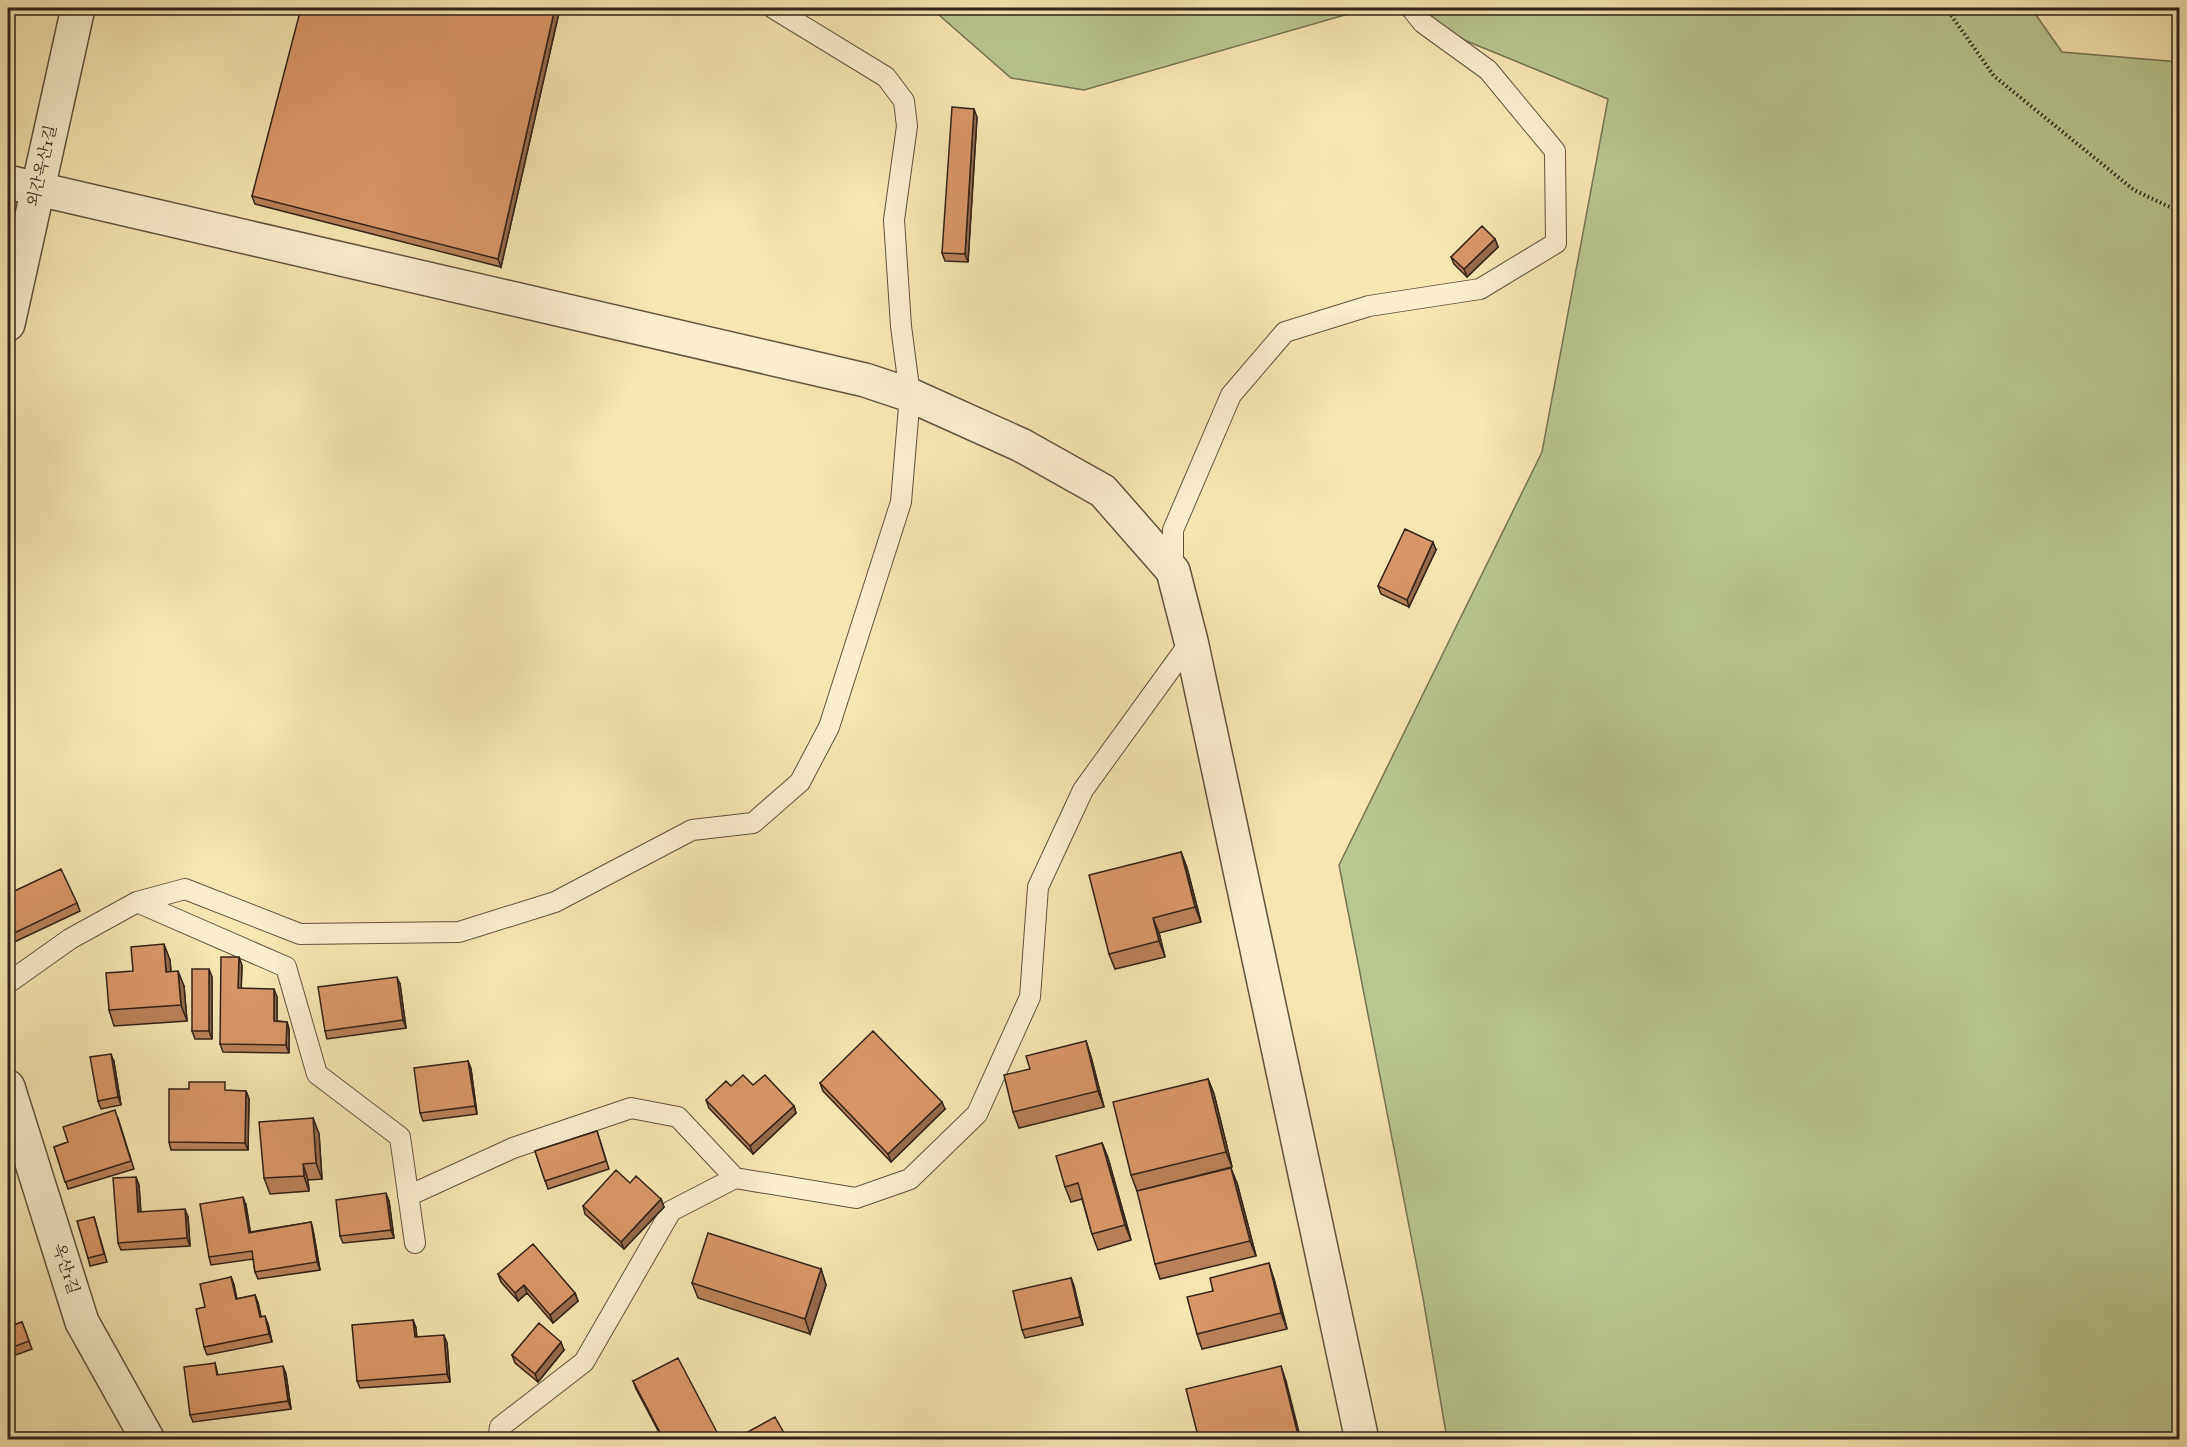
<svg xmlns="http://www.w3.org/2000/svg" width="2187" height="1447" viewBox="0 0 2187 1447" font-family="'IM FELL English','Noto Serif KR',serif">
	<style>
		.green { fill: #b8c68f; stroke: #757454; stroke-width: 1.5 }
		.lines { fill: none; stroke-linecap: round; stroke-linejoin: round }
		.service-casing { stroke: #63533f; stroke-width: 22 }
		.minor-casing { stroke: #63533f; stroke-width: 36 }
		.tertiary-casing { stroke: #63533f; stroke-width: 36 }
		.path { stroke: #322219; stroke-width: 4; stroke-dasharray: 1.5 3; stroke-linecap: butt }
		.service { stroke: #faeecd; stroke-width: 20 }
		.minor { stroke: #faeecd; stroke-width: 33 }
		.tertiary { stroke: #faeecd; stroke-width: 33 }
		.wall { fill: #ba825a; stroke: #322219; stroke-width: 1.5 }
		.shaded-wall { fill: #976a4a; stroke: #322219; stroke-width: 1.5 }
		.building { fill: #d89769; stroke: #322219; stroke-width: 1.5 }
		.labels { text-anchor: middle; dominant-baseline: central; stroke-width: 6; stroke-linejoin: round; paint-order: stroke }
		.street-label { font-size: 16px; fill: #322219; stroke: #faeecd }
	</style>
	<rect width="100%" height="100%" fill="#f7e5b2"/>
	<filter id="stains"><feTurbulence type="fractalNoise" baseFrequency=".00333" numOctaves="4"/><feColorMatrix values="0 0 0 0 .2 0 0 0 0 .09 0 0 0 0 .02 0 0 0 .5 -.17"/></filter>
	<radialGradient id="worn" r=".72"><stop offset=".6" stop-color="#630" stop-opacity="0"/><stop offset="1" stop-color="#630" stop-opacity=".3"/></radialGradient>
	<!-- green -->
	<path class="green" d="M931,8H1369L1084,90L1011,78Z
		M1386,8H2031L2062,52L2179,62V1439H1447L1423,1298L1339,865L1542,452L1608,99Z"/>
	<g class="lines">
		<defs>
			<path id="service" d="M1173,571V530L1231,395L1285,332L1369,306L1480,289L1556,243L1555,151L1488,70L1423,23L1411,8
				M137,902L185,889L300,934L459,932L555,902L692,830L753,823L800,782L829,727L901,502L910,395L901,326L894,220L907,126L904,101L886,77L773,8
				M8,983L70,939L137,902L286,967L317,1074L400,1137L415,1243
				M408,1196L513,1148L631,1108L678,1117L735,1178
				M498,1440L500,1427L584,1362L671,1211L735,1178L856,1198L910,1179L977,1114L1030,997L1038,887L1083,790L1191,641"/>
			<path id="minor" d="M8,324L78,8
				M8,1087L82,1322L148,1440"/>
			<path id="tertiary" d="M8,182L865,380L910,395L1021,445L1103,491L1173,571L1191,641L1362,1440"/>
		</defs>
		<!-- service casing -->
		<use href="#service" class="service-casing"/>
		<!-- minor casing -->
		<use href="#minor" class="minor-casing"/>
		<!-- tertiary casing -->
		<use href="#tertiary" class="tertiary-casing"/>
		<!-- path -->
		<path class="path" d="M1946,8L1994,76L2134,190L2180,212"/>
		<!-- service -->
		<use href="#service" class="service"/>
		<!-- minor -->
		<use href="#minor" class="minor"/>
		<!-- tertiary -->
		<use href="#tertiary" class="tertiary"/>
	</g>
	<!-- wall -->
	<path class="wall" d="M560,8L501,267L255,204L252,196Z
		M977,117L968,262L945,261L942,253Z
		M1495,239L1498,247L1467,277L1454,264L1451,257Z
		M1436,550L1409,607L1381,594L1378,586Z
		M1181,852L1187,868L1201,922L1159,933L1165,957L1115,969L1109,954Z
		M8,894L77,903L80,911L8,945Z
		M170,960L171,972L184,986L187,1021L114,1026L109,1010L133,971Z
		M242,965L241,988L277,997V1021L287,1022L289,1029V1053L223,1052L220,1044Z
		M212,977V1039H195L192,1031Z
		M400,984L406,1028L327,1039L325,1031Z
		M1086,1041L1091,1057L1104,1107L1019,1128L1013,1112L1030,1069Z
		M468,1061L471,1069L477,1114L423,1121L420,1113Z
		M114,1062L121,1105L101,1109L98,1101Z
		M1208,1079L1214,1094L1232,1167L1137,1191L1131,1175Z
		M820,1083L945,1109L891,1162L823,1091Z
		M753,1085L794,1106L796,1113L753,1154L709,1108L706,1100L731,1086Z
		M228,1091H246L249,1099L248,1150H171L169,1142Z
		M118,1118L134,1169L68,1189L54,1147L68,1142Z
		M313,1118L319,1134L322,1179L308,1180L309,1191L270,1194L264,1178Z
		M597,1131L609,1169L548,1189L535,1151Z
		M1102,1143L1108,1158L1131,1240L1098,1250L1092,1234L1082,1199L1071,1202L1065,1187Z
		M1237,1183L1256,1256L1160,1279L1155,1264Z
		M139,1185L141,1212L188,1217L190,1246L121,1250L118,1243Z
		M661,1199L664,1207L624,1249L585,1214L583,1206Z
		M389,1201L394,1238L343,1243L340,1236Z
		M246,1205L250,1232L311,1222L313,1230L320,1270L258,1279L255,1272L253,1259L211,1265L209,1257Z
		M94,1217L107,1262L90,1266L88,1258Z
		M821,1269L826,1285L810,1334L698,1298L692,1283Z
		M498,1274L575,1293L578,1301L553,1323L527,1293L518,1301L501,1282Z
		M231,1277L234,1285L237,1299L255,1295L258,1303L261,1317L268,1324L272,1342L207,1355L204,1347L205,1307Z
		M1071,1278L1074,1286L1083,1325L1025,1338L1022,1330Z
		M1274,1279L1287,1329L1202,1349L1197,1334Z
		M413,1320L416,1328L417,1337L447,1343L450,1382L360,1388L357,1381Z
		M22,1322L32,1349L8,1358V1327Z
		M564,1350L538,1382L515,1363L512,1355Z
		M215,1363L218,1375L286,1374L291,1409L193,1422L190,1415Z
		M633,1381L721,1440H663L636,1389Z"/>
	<!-- shaded-wall -->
	<path class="shaded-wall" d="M555,8H560L501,267L498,259Z
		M974,109L977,117L968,262L965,254Z
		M1495,239L1498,247L1467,277L1464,269Z
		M1433,542L1436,550L1409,607L1407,600Z
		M1181,852L1187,868L1201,922L1195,907Z
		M1153,918L1159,933L1165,957L1159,941Z
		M164,944L170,960L172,988L166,972Z
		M239,957L242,965L241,996L238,988Z
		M209,969L212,977V1039L209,1031Z
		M178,971L184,986L187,1021L181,1005Z
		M397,977L400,984L406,1028L403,1020Z
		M274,989L277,997V1029L274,1021Z
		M287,1022L289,1029V1053L286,1045Z
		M1086,1041L1091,1057L1104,1107L1098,1091Z
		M111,1054L114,1062L121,1105L118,1097Z
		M468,1061L471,1069L477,1114L475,1106Z
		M1208,1079L1214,1094L1232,1167L1226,1152Z
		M246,1091L249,1099L248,1150L245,1143Z
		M942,1102L945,1109L891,1162L888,1154Z
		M794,1106L796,1113L753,1154L750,1146Z
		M313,1118L319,1134L322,1179L316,1163Z
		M1102,1143L1108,1158L1131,1240L1125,1225Z
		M303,1164L308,1180L309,1191L304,1176Z
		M1231,1168L1237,1183L1256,1256L1250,1241Z
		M136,1177L139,1185L141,1220L138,1212Z
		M386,1193L389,1201L394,1238L391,1230Z
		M243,1197L246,1205L252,1241L249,1233Z
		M661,1199L664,1207L624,1249L621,1242Z
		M185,1209L188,1217L190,1246L187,1238Z
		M311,1222L313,1230L320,1270L317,1262Z
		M1269,1263L1274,1279L1287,1329L1281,1313Z
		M821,1269L826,1285L810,1334L805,1319Z
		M231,1277L234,1285L238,1307L236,1299Z
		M1071,1278L1074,1286L1083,1325L1080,1317Z
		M524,1285L527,1293L518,1301L515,1293Z
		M575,1293L578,1301L553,1323L550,1315Z
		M255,1295L258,1303L263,1325L260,1317Z
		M265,1316L268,1324L272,1342L269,1334Z
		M413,1320L416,1328L417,1345L415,1337Z
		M444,1335L447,1343L450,1382L447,1374Z
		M561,1342L564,1350L538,1382L535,1374Z
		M283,1366L286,1374L291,1409L288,1401Z
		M1281,1366L1286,1381L1301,1440L1299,1439Z"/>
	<!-- building -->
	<path class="building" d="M301,8H555L498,259L252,196Z
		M952,107L974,109L965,254L942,253Z
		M1482,226L1495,239L1464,269L1451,257Z
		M1405,529L1433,542L1407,600L1378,586Z
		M1181,852L1195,907L1153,918L1159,941L1109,954L1089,875Z
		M61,869L77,903L8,936V894Z
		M164,944L166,972L178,971L181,1005L109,1010L106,973L133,971L131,947Z
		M221,957H239L238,988L274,989V1021L287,1022L286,1045L220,1044Z
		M192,969H209V1031H192Z
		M397,977L403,1020L325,1031L318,987Z
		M873,1031L942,1102L888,1154L820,1083Z
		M1086,1041L1098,1091L1013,1112L1004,1075L1030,1069L1026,1056Z
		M111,1054L118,1097L98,1101L90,1057Z
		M468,1061L475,1106L420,1113L414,1068Z
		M743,1075L753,1085L765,1075L794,1106L750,1146L706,1100L726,1081L731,1086Z
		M1208,1079L1226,1152L1131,1175L1113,1102Z
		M189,1082H225V1090L246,1091L245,1143L169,1142V1089H189Z
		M115,1110L131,1161L65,1182L54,1147L68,1142L63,1127Z
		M313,1118L316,1163L303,1164L304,1176L264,1178L259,1122Z
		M597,1131L606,1161L545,1181L535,1151Z
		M1102,1143L1125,1225L1092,1234L1078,1183L1065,1187L1056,1156Z
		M1231,1168L1250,1241L1155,1264L1137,1191Z
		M616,1170L630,1183L636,1176L661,1199L621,1242L583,1206Z
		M136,1177L138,1212L185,1209L187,1238L118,1243L113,1178Z
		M386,1193L391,1230L340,1236L336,1200Z
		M243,1197L249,1233L311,1222L317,1262L255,1272L252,1251L209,1257L200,1204Z
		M94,1217L104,1254L88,1258L77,1221Z
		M708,1233L821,1269L805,1319L692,1283Z
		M533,1244L575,1293L550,1315L524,1285L515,1293L498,1274Z
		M1269,1263L1281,1313L1197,1334L1187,1297L1213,1291L1210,1278Z
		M231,1277L236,1299L255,1295L260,1317L265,1316L269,1334L204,1347L196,1309L205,1307L200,1284Z
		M1071,1278L1080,1317L1022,1330L1013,1291Z
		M413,1320L415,1337L444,1335L447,1374L357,1381L352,1325Z
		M22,1322L29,1341L8,1349V1327Z
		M539,1323L561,1342L535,1374L512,1355Z
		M678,1358L721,1440H664L633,1381Z
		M215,1363L217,1375L283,1366L288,1401L190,1415L184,1367Z
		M1281,1366L1299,1439L1296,1440H1199L1186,1389Z
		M775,1417L788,1440H733Z"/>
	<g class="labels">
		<!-- street labels -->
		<g class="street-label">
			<text transform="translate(43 166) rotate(-77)">외간옥산1길</text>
			<text transform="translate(65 1269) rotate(72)">옥산1길</text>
		</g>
	</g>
	<!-- margin -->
	<rect width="2187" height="1447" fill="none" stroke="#f7e5b2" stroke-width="30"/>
	<rect x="9" y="9" width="2169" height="1429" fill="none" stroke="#322219" stroke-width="3"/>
	<rect x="15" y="15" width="2157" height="1417" fill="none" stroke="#322219" stroke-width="1.5"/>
	<rect width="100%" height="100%" filter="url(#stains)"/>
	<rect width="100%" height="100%" fill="url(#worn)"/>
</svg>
